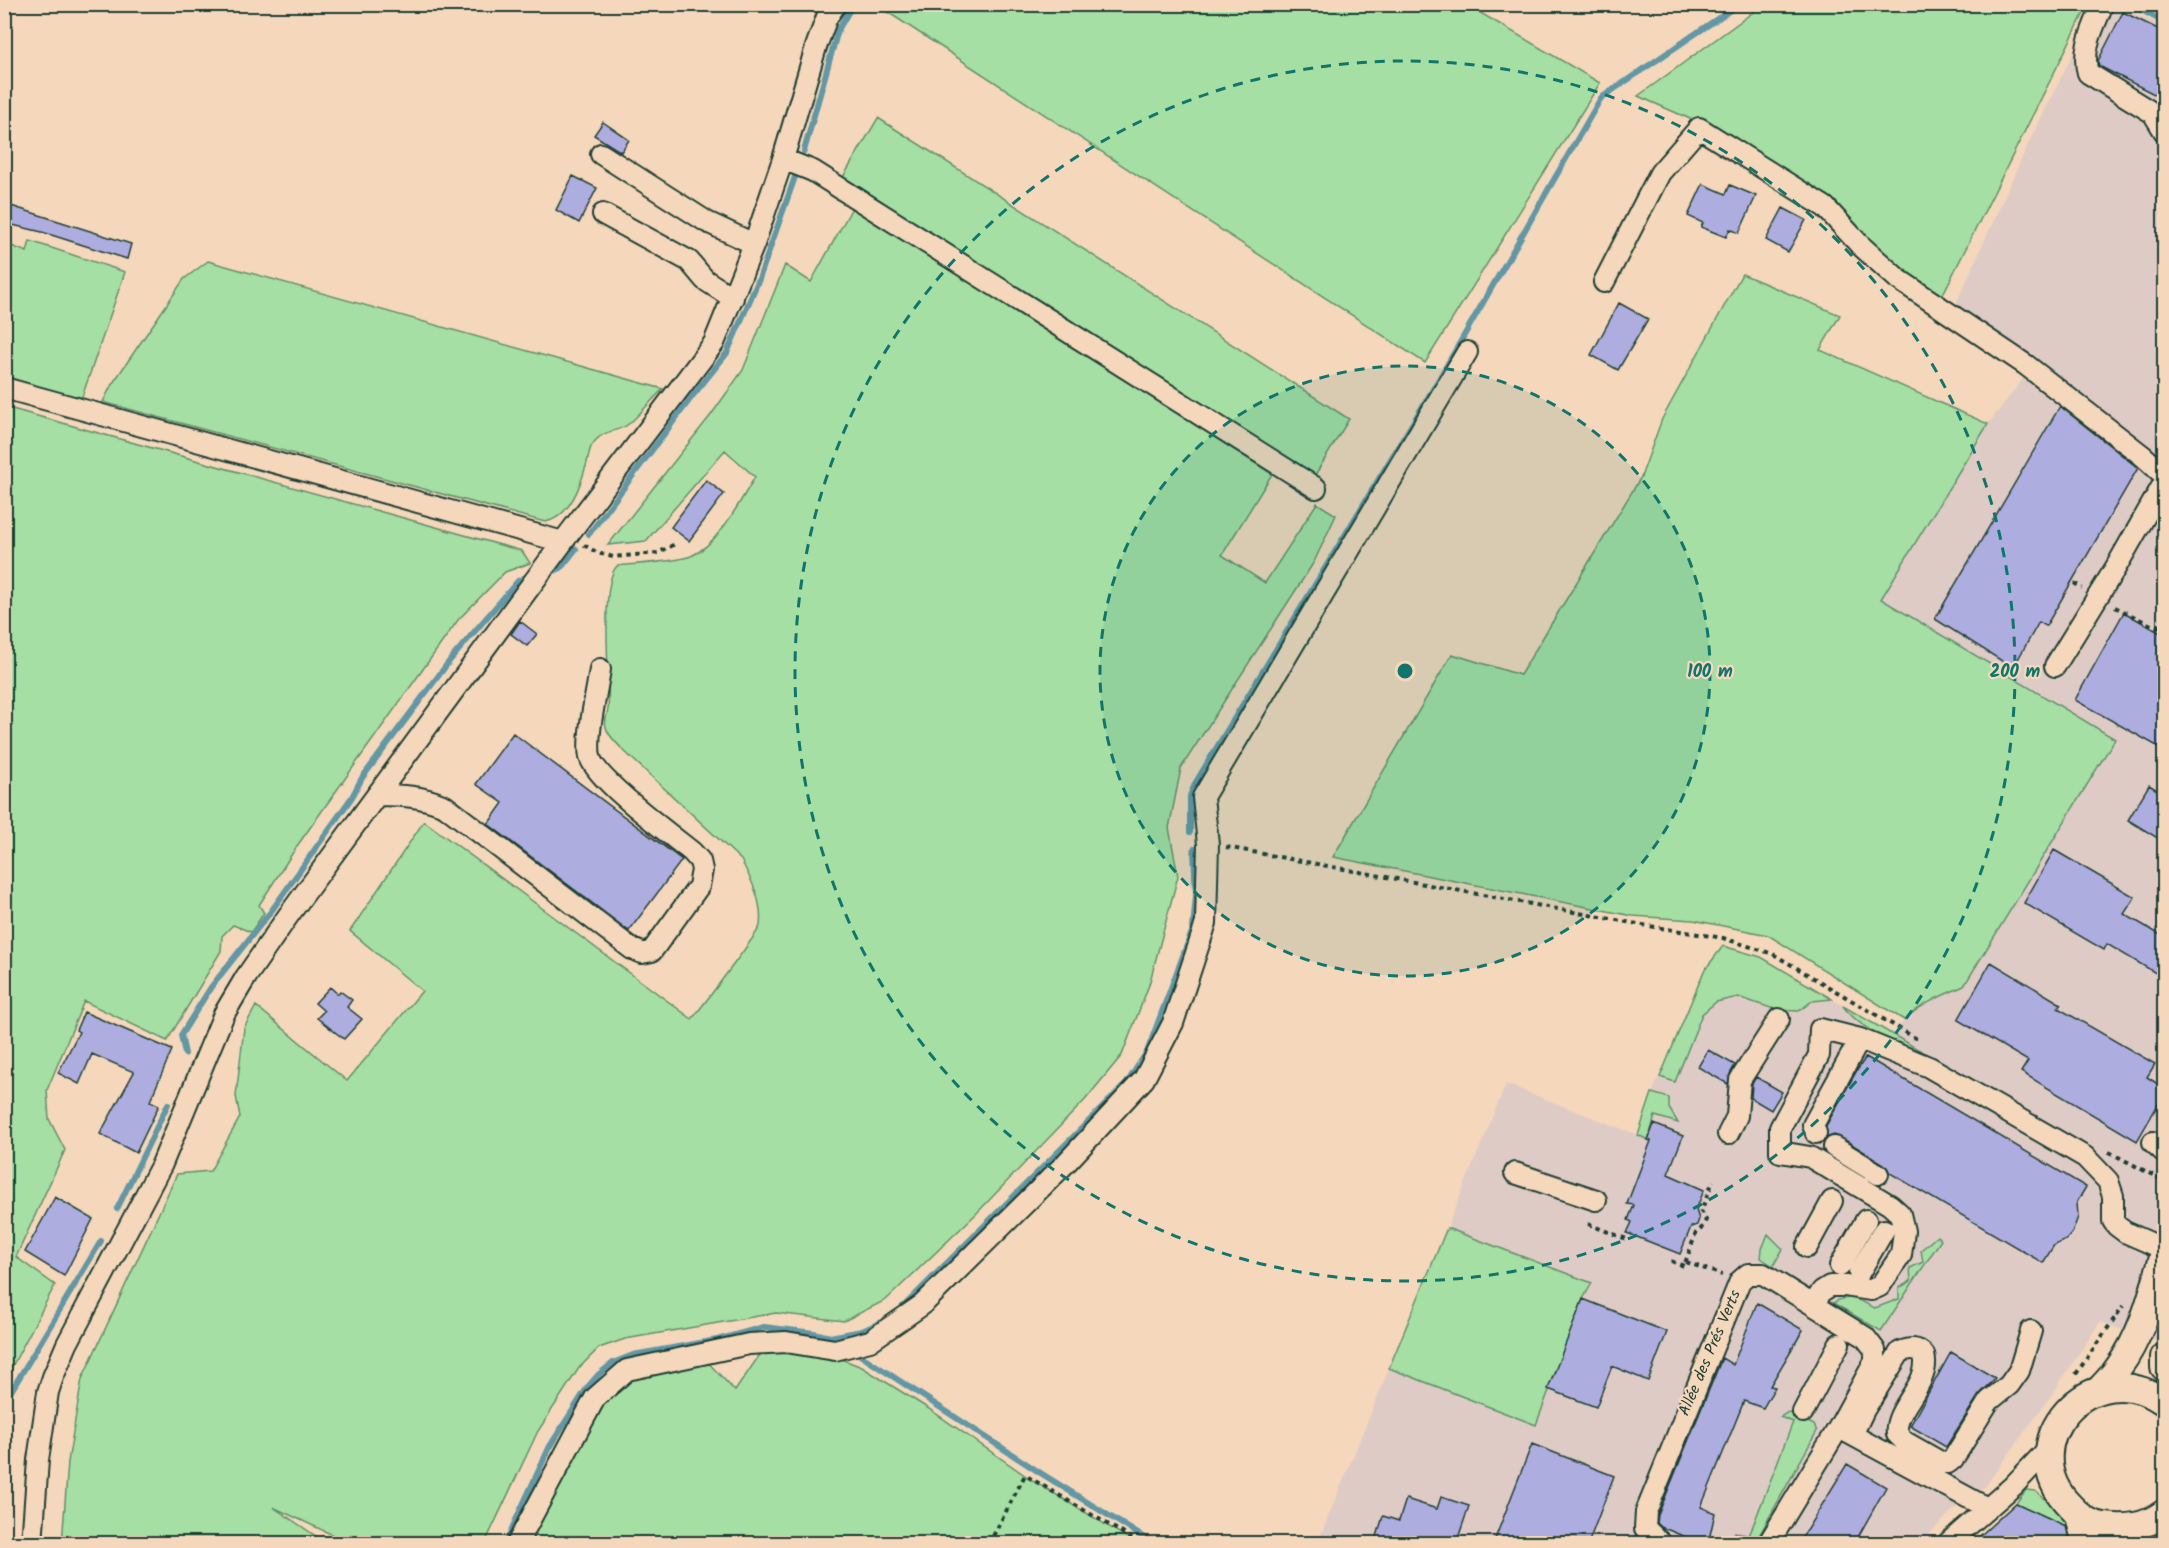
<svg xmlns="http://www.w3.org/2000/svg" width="2169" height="1548" viewBox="0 0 2169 1548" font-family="Kalam,sans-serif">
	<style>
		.built { fill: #dfcbc6 }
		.green { fill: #a6dfa3; stroke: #628e6c; stroke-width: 1.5 }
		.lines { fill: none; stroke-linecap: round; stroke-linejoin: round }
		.stream { stroke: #6297a5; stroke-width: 6 }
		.building { fill: #adaedf; stroke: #1f3d34; stroke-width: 1.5 }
		.minor-casing { stroke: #1f3d34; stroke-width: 24 }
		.major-casing { stroke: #1f3d34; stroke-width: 30 }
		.path { stroke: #1f3d34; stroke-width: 4; stroke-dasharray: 4.5 4.5; stroke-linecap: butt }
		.minor { stroke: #f5d8bb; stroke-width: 20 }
		.major { stroke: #f5d8bb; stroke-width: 26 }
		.ring { fill: none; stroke: #0f766e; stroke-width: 3; stroke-dasharray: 10 8 }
		.labels { text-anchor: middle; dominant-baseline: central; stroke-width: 4.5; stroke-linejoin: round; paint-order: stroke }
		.street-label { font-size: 16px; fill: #1f3d34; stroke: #f5d8bb }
		.centre { fill: #0f766e; stroke: #f5d8bb; stroke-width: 3 }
		.ring-label { font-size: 18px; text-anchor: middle; font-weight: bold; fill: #0f766e; stroke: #f5d8bb; stroke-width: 4.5; stroke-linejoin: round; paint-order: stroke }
	</style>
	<rect width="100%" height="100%" fill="#f5d8bb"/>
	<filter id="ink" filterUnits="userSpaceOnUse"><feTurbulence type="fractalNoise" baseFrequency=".0167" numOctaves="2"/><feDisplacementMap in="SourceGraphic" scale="12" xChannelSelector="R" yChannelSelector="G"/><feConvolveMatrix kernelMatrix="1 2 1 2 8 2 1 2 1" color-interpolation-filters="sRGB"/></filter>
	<g filter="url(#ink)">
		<!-- built -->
		<path class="built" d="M2097,5H2108L2164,25V1344L2100,1322L2053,1393L1984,1488L1951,1512L1921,1543L1317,1544L1506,1084L1638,1135L1652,1093L1704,971L1723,946L1761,957L1891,1034L1912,1013L1933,999L1964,986L2115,739L1881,599L1988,424L2026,375L1955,306L2029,142Z"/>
		<!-- green -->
		<path class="green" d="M898,5H1467L1600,83L1425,363L886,11Z
			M1763,5H2088L1941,298L1877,249L1697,122L1638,96Z
			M878,118L1349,419L1314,477L843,177Z
			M853,206L1272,474L1222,555L1265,583L1317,503L1336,515L1314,562L1181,768L1169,828L1178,876L1149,985L1122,1055L1086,1099L976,1214L886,1300L844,1321L776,1313L625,1339L599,1348L579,1368L538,1431L485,1543H350L273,1507L326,1543L62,1544L68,1462L82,1379L177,1174L210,1171L240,1117L236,1096L244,1028L256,1006L347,1081L422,991L350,931L424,821L692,1019C701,1008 758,933 760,926C763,902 752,881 741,860L622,749C616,742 608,736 606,727C604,721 607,715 608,709C611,680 599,584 617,566C636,564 675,562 691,556C718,545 740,501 755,477L725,450L646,541L608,545L711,415L743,370L785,265L811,282Z
			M30,241L125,272L82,397L64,395L5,376L4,254L9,245L27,252Z
			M208,261L663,389C652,400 641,413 630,423C617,434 601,428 591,447C588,454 588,462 585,469C579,490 568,518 545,522L103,402L111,386L184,279Z
			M1742,274L1840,315L1820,350L1988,424L1881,599L2115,739L1964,986C1943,995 1921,1004 1904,1020L1768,935L1693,920L1633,916L1333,857L1452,654L1520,675L1641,477L1662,419Z
			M5,407L522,551L530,563L505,572L458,620L297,846L259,905L264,913L251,932L233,925L222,936L221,951L167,1041L84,1001L47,1090L49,1119L65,1150L16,1257L55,1285L5,1380Z
			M1723,946L1761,957L1832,999L1812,1001L1799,1011L1777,1010L1738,997L1716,1002L1702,1014L1675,1082L1660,1077L1704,971Z
			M1843,1006L1935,1059C1907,1054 1860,1029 1843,1006Z
			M1652,1093L1669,1098V1108L1678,1123L1655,1116L1648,1140L1638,1135Z
			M1447,1228L1592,1283L1583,1299L1536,1425L1389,1368Z
			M1768,1234L1783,1249L1773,1266L1761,1258L1762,1249Z
			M1937,1236L1941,1240L1881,1331L1833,1303C1849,1293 1860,1301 1875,1308L1899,1299V1288L1911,1281L1910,1268L1923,1262L1921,1250Z
			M763,1350L828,1354L862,1367L929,1409L1032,1480L1136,1543L519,1544L589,1415L622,1382L703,1357L735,1391Z
			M1788,1412L1814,1425L1817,1431L1755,1543L1731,1544L1735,1532L1749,1536L1793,1422L1780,1417Z
			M2026,1490L2035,1491L2073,1522L2075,1530L2016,1503Z"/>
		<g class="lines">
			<!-- stream -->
			<path class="stream" d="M2130,4L2164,22
				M804,151L838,30L853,4
				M589,534L694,394L727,353L759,279L795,177
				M554,571L561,568L576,549
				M1190,832V796L1196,782L1432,391L1601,98L1739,4
				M185,1054L181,1035L211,987L272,910L352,797L362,778L451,659L518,581L526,577
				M117,1209L168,1104
				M900,1310L1127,1083L1147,1052L1193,929L1196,895L1194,849
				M856,1350L860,1355L1039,1472L1154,1544
				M4,1403L101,1241
				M505,1544L550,1446L587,1388L599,1374L613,1363L633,1355L717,1340L764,1327L814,1333L830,1337L862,1331L882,1322"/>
		</g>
		<!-- building -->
		<path class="building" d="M2123,12L2164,32V99L2099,66L2098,61Z
			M603,122L629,140L621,152L594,135Z
			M573,176L597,188L579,223L556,210Z
			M1703,184L1726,194L1730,185L1756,196L1739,233L1730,229L1726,237L1701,227L1703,223L1688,216Z
			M8,205L131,244L127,259L42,232L4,223V213Z
			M1783,208L1806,220L1788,252L1766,240Z
			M1619,303L1648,319L1618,370L1591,355Z
			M2060,406L2138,468L2046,626L2039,622L2013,668L1935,619Z
			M706,480L724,494L689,541L671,527Z
			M2124,612L2164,635V750L2075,700Z
			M520,621L537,634L527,646L511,634Z
			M513,733L682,860L629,931L488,824L503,803L476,784Z
			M2149,785L2164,794V842L2128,820Z
			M2054,850L2135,897L2124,914L2164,937V978L2107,944L2104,950L2024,903Z
			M1991,962L2061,1004L2058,1008L2155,1064L2147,1077L2164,1088V1094L2137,1141L2021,1072L2028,1061L1958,1020Z
			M330,987L338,994L340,991L352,1000L347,1007L362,1019L344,1039L317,1018L324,1011L315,1003Z
			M84,1012L172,1050L150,1101L159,1105L136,1153L100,1134L134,1072L92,1054L79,1084L58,1073L79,1032L76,1030Z
			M1708,1050L1735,1065L1730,1074L1728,1084L1698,1067Z
			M1866,1057L2086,1187L2077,1202L2078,1217L2072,1233L2066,1240L2054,1245L2043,1263L1890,1173L1884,1164L1840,1137L1834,1135L1827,1138L1826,1126L1856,1072Z
			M1756,1077L1782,1092L1771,1110L1751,1098L1752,1084Z
			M1654,1124L1683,1136L1668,1174L1704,1190L1696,1210L1699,1219L1697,1225L1691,1227L1680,1254L1627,1233L1632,1222L1628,1220L1634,1205L1627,1204L1651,1141L1648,1140Z
			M55,1197L93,1219L64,1276L25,1252Z
			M1583,1299L1667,1332L1648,1381L1612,1366L1596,1407L1548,1389Z
			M1757,1303L1803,1330L1770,1386L1775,1387L1763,1408L1744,1401L1701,1507L1715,1513L1708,1544H1703L1661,1527L1657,1523L1658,1515L1722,1358L1733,1365Z
			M1951,1352L1995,1378L1990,1384L1979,1395L1946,1447L1910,1426Z
			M1532,1444L1614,1476L1588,1544H1493Z
			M1847,1464L1886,1487L1854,1544H1798Z
			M1441,1497L1469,1506L1456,1544H1388L1376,1540L1383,1516L1399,1521L1406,1499L1437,1509Z
			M2016,1503L2066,1526L2070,1544H1971Z"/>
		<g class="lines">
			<defs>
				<path id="minor" d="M2103,4C2094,27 2081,49 2088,73L2153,113L2164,131
					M601,154L707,222L754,244
					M783,159L813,171L1316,488
					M603,214L689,261L705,280L733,298
					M1604,282L1660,173L1699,128L1825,207L1860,245L1898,279L2026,365L2143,456L2164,475
					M4,388L563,542
					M2055,666L2116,567L2164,483
					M377,795C401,795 422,796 445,806L632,949L642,953L652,951L699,886L702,870L700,861L692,852C671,835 596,780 590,757C586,735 597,692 600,669
					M1816,1133L1813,1125L1860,1039
					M1728,1134L1737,1116L1740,1080L1779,1019
					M2153,1142L2164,1152
					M1834,1147L1878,1174
					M1515,1173L1596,1200
					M1807,1247L1832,1201
					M1840,1266L1866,1220
					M1859,1273L1884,1230
					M1813,1305L1822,1291L1830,1286H1845L1871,1290L1880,1286L1901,1255L1904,1231L1900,1214L1890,1205L1810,1157L1780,1152V1128L1819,1055L1820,1029L1860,1039L1929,1067L2085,1157L2108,1181L2113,1196V1221L2117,1226L2125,1232L2164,1249
					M1803,1412L1839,1344
					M1841,1429L1987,1508
					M1852,1435L1864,1410L1900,1352C1910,1348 1917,1347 1924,1355C1932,1384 1893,1408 1897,1434L1905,1442L1942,1463H1948L1953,1459L1989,1401L2009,1385L2019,1371L2031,1331
					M32,1544L38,1460L48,1392L53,1377L67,1344L162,1164L224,1014L246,977L288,916L568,535L714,343L754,244L783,159L816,47L827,17L836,4
					M517,1544L595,1398L627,1370L749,1344L786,1342L835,1350L870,1341L922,1305L1065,1164L1144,1079L1173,1023L1206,923L1208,844L1203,797L1467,352
					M1662,1544L1645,1528L1646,1512L1740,1281L1748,1274H1763L1865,1337L1875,1350V1361L1839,1427L1768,1544
					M1947,1544L2013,1486L2049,1448"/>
				<path id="major" d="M2164,1357V1367
					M2100,1389C2106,1382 2113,1376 2118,1368C2143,1335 2153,1291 2164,1253
					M2164,1402C2091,1350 2009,1445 2070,1506C2079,1516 2091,1525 2104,1526C2126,1529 2146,1527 2164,1513
					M2079,1516L2086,1544"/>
			</defs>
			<!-- minor casing -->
			<use href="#minor" class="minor-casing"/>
			<!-- major casing -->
			<use href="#major" class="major-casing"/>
			<!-- path -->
			<path class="path" d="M584,545L598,553L613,557L658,553L677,543
				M2074,583L2082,588
				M2115,607L2157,628
				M2157,628L2164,616
				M1226,847L1643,925L1723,938L1773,954L1917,1039
				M2109,1152L2164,1181
				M1588,1224L1629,1240
				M1671,1261L1684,1266L1696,1233L1701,1229L1706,1220L1701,1211L1713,1181
				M1686,1262L1722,1275
				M2076,1374L2123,1306
				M989,1544L1025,1475L1141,1544"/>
			<!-- minor -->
			<use href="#minor" class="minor"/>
			<!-- major -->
			<use href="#major" class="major"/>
		</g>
	</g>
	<!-- distance rings -->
	<circle cx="1405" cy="671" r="305" fill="#0f766e" fill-opacity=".12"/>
	<g class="ring">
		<circle cx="1405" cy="671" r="305"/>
		<circle cx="1405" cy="671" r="610"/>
	</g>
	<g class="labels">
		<!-- street labels -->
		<g class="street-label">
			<text transform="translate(1710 1353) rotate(-67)">Allée des Prés Verts</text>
		</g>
	</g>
	<circle cx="1405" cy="671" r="9" class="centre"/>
	<g class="ring-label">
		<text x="1710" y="677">100 m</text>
		<text x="2015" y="677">200 m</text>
	</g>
	<!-- margin -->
	<rect width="2169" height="1548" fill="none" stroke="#f5d8bb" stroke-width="24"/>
	<rect x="12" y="12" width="2145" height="1524" fill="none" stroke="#1f3d34" stroke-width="2" filter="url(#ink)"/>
</svg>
